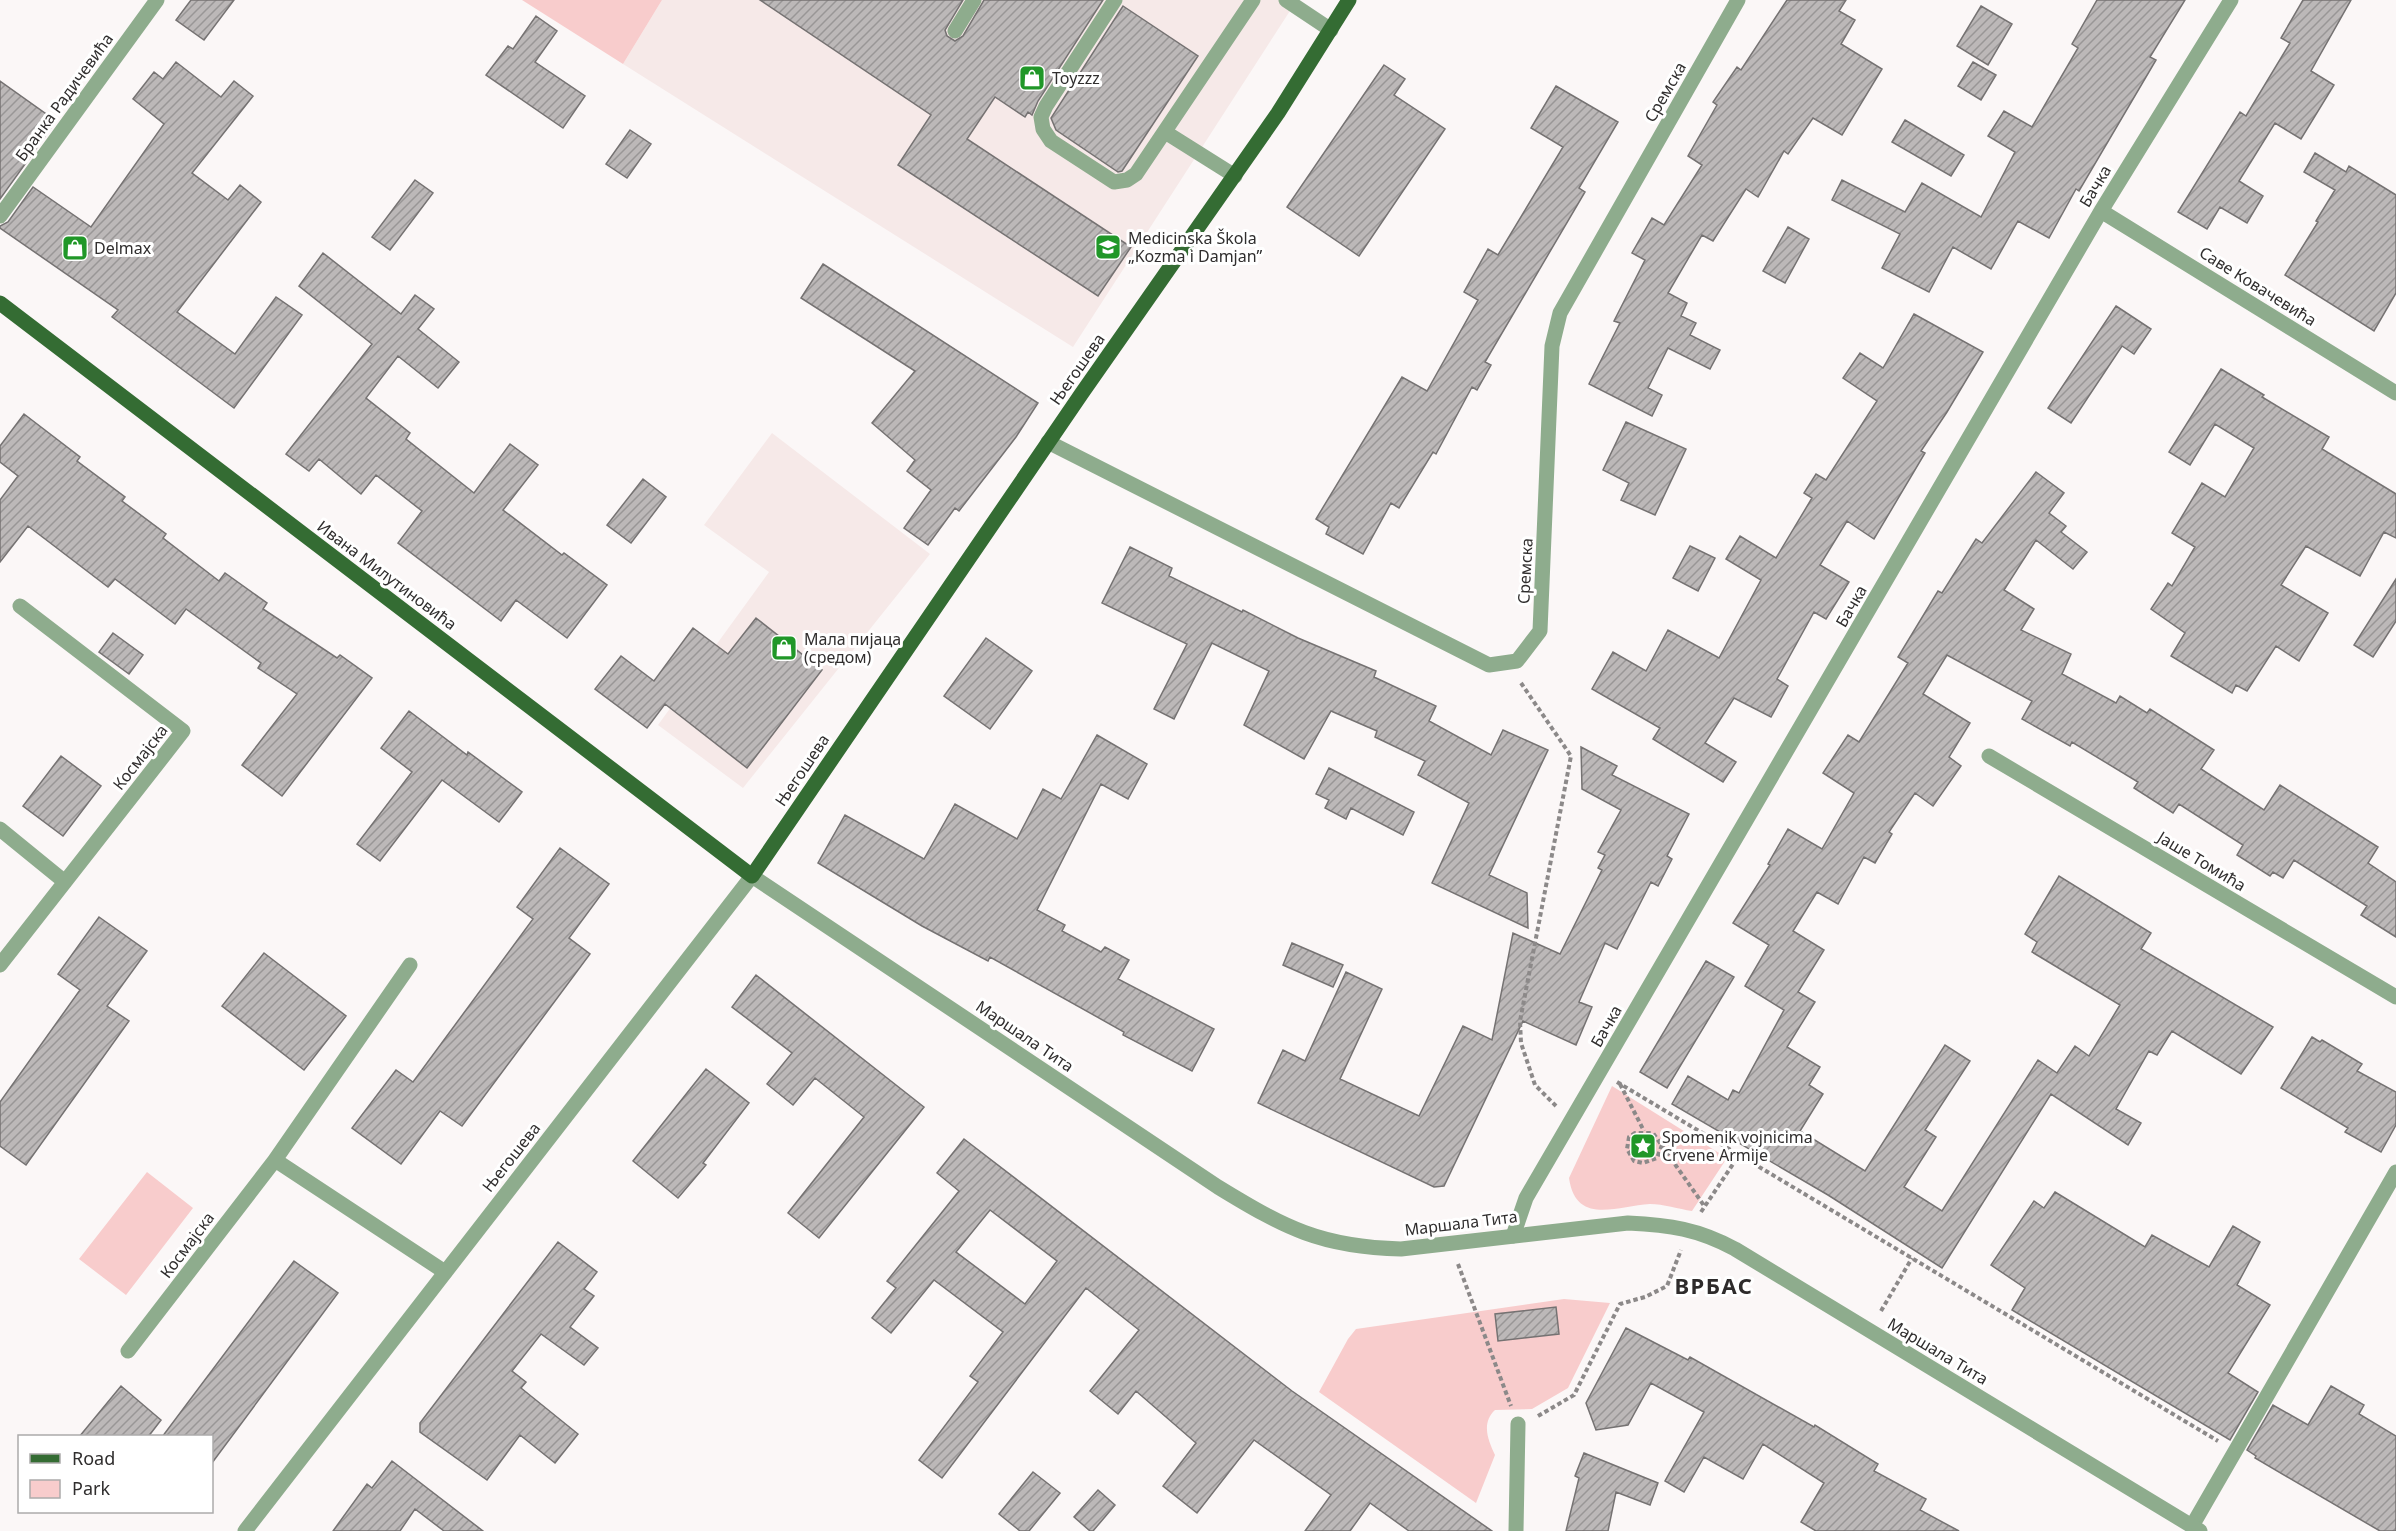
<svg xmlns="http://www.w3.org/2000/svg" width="2396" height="1531" viewBox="0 0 2396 1531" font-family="'Noto Sans',sans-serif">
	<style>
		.built { fill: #f6e9e8 }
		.green { fill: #f8cccc }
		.building { fill: url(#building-hatch); stroke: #757272; stroke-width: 1.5; fill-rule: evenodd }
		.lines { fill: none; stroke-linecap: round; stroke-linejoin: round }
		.path { stroke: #8c8989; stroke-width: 4; stroke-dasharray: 4.5 3; stroke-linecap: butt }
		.minor { stroke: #8eac8d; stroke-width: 15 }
		.tertiary { stroke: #8eac8d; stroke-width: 15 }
		.primary { stroke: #346c33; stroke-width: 15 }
		.labels { text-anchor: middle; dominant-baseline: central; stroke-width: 6; stroke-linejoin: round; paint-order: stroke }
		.poi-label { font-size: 16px; fill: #302e2e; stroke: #fff; text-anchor: start }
		.street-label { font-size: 16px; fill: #302e2e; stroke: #fff }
		.district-label { font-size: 22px; font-weight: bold; letter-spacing: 1.5px; fill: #2e2b2b; stroke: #fff }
	</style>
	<defs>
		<pattern id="building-hatch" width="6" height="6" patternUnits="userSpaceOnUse" patternTransform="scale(1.5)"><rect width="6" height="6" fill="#bcb8b8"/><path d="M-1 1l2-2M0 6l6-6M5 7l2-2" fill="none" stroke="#999696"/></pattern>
	</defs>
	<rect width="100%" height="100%" fill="#fbf7f7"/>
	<!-- built -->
	<path class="built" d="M662,0H1297L1073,347L623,64Z
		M772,433L930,554L743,788L658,725L769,572L704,525Z"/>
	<!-- green -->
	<path class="green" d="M522,0H662L623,64Z
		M1612,1086L1727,1158L1692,1211C1679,1209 1663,1204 1650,1204C1617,1206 1576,1226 1569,1178Z
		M147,1172L193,1208L126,1295L79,1259Z
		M1564,1299L1610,1303L1568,1388L1532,1409L1495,1410C1481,1423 1488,1440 1495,1455L1476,1503L1319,1392L1348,1339L1356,1329Z"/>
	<!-- building -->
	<path class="building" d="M191,0H234L204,40L176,20Z
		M760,0H963L945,30L947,36L955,41L963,36L984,0H1103L1038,101L1032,115L1028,112L1025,117L995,97L967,139L1131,247L1098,296L898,165L931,115Z
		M1787,0H1846L1839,11L1855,20L1841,44L1882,69L1842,135L1813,118L1788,154L1784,151L1758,197L1746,189L1713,241L1702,235L1668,293L1687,303L1681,316L1696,323L1690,335L1720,350L1710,369L1668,348L1648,388L1662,395L1652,416L1589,384L1620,323L1614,321L1645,260L1632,253L1652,218L1664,225L1702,165L1688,156L1717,105L1713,102L1737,67L1741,70Z
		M2097,0H2185L2150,57L2156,60L2079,191L2076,189L2049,238L2018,221L1991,269L1953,247L1929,292L1882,268L1900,234L1832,200L1842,180L1905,212L1922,183L1981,217L2015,152L1988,136L2004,111L2032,127L2078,48L2072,44Z
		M2303,0H2351L2311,71L2334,85L2301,139L2275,123L2239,181L2263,196L2247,223L2220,207L2207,229L2178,212L2240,112L2246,116L2290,43L2281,38Z
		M1123,6L1198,56L1122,171L1118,172L1056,130L1051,118Z
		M1981,6L2012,24L1988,65L1957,46Z
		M536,16L557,31L535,62L585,96L563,128L486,75L508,46L513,49Z
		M176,62L221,97L234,81L253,96L192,173L228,200L240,185L261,202L177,312L235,354L276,297L302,315L234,408L112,317L118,310L0,228V226L8,222L33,187L91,227L164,124L133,99L154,72L163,79Z
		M1973,62L1996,75L1981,100L1958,86Z
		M1384,65L1405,79L1394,95L1445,129L1359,256L1287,207Z
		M0,81L56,121L0,199Z
		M1556,86L1618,122L1579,188L1585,192L1485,362L1491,365L1477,390L1472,387L1436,454L1433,452L1399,508L1391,503L1363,554L1326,534L1329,527L1316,519L1402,377L1427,391L1478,300L1464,292L1488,249L1498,255L1563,147L1531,128Z
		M1905,120L1964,155L1951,176L1892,142Z
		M630,130L651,144L627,178L606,164Z
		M2315,153L2346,172L2349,166L2396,195V293L2374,331L2285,275L2318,222L2316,221L2335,190L2304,172Z
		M415,180L433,193L390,250L372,237Z
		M1788,227L1809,239L1785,283L1763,271Z
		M323,253L401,314L415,295L434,309L418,329L459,362L438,388L398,356L366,398L410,433L406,439L474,493L510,444L538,465L503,510L562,555L564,553L607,585L567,638L516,600L501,621L398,543L422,511L376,475L361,494L319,459L309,471L286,454L372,344L299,286Z
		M823,264L1038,403L1016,437L959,511L955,508L928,545L904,528L931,490L907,471L915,460L872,423L915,371L801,298Z
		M2116,306L2151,329L2134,354L2122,346L2071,423L2048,408Z
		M1914,314L1983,352L1947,412L1921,451L1925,453L1874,539L1847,521L1820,565L1849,582L1826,619L1814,612L1777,679L1788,686L1771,717L1734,698L1705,743L1736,762L1723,782L1653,739L1660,728L1592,689L1613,652L1646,671L1668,630L1719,658L1761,580L1726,559L1740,536L1776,558L1812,498L1804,493L1816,474L1826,480L1877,401L1843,378L1860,353L1883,368Z
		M2221,369L2264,395L2262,397L2329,437L2322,449L2396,494V538L2384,532L2360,576L2306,546L2281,585L2328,613L2299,661L2276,646L2247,691L2236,685L2232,693L2171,656L2185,633L2151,609L2168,583L2172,586L2195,547L2172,533L2202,483L2225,497L2254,448L2215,424L2190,465L2169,452Z
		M24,414L80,457L77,461L125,497L122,501L166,534L163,538L219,581L225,573L267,603L263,609L337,658L340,655L372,678L282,796L242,765L297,694L258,668L261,663L186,609L175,624L115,579L108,587L28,526L0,562V500L18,476L0,462V446Z
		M1626,422L1686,449L1655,515L1621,500L1629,483L1603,470Z
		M2036,472L2064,493L2049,513L2066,526L2061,532L2087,552L2073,569L2036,540L2004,590L2034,609L2021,630L2071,654L2062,674L2116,703L2120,696L2147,713L2150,709L2214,750L2201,769L2264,810L2280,785L2378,847L2368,863L2396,882V937L2361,915L2367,906L2294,860L2283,878L2273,872L2270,876L2237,855L2243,845L2179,804L2173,813L2134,788L2138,782L2072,742L2070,746L2022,719L2032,701L1947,655L1923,694L1970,723L1949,757L1961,766L1933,806L1915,793L1889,832L1892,834L1875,863L1864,857L1838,904L1817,892L1793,931L1824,950L1798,992L1815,1002L1787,1047L1820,1067L1809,1085L1823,1094L1800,1131L1865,1171L1945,1045L1970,1061L1925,1130L1936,1137L1904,1187L1942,1211L2038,1060L2057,1073L2075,1046L2089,1056L2120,1005L2032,952L2037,942L2025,934L2059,876L2151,933L2141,949L2273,1027L2241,1074L2172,1031L2157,1055L2149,1051L2116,1109L2141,1123L2128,1145L2051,1094L1942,1268L1828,1195L1672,1104L1688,1076L1728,1100L1733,1090L1739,1093L1784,1010L1745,986L1769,945L1733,923L1770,865L1768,864L1788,829L1822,849L1854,793L1823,773L1848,735L1859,742L1908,663L1898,657L1938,591L1942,593L1976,539L1982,543Z
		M643,479L666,497L631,543L607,525Z
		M1690,546L1715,558L1698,591L1673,578Z
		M1130,547L1172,568L1169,576L1242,612L1243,610L1298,638L1376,671L1374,677L1436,706L1429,721L1491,755L1503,730L1548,750L1489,875L1527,893L1528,928L1432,883L1469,803L1418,775L1425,761L1375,737L1377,731L1331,711L1304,759L1244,725L1269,671L1212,643L1174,719L1154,709L1187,644L1102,603Z
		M2396,579V621L2373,657L2354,645Z
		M756,618L822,670L747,768L665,704L647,728L595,689L621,656L654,681L693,628L728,654Z
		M113,633L143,655L129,674L99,652Z
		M986,638L1032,671L990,729L944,696Z
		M409,711L467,755L468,752L522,792L499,822L442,780L380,861L357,844L412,772L381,748Z
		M1097,735L1147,764L1128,799L1101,784L1037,910L1065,925L1062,931L1101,952L1105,947L1129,960L1118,979L1214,1029L1192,1071L1123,1035L1124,1032L990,957L988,961L922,926L818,863L845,815L924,859L955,804L1017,839L1043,789L1061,799Z
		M1581,747L1617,766L1612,775L1689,814L1667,856L1672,859L1658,886L1651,882L1617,949L1605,943L1579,1002L1592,1007L1576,1045L1523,1021L1444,1186L1434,1187L1258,1103L1283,1050L1305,1061L1346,972L1382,989L1340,1079L1419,1116L1463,1026L1492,1040L1513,933L1560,954L1602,870L1598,868L1605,855L1598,852L1621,810L1582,789Z
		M61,756L101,786L63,836L23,806Z
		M1329,768L1414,812L1403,835L1351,808L1346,819L1325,808L1329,800L1316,794Z
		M560,848L609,884L569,938L590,954L462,1126L440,1111L401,1164L352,1128L396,1070L413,1082L533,919L517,907Z
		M99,917L147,951L107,1006L129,1021L26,1165L0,1146V1102L80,990L58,974Z
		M1292,943L1343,965L1333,987L1283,965Z
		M264,953L346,1016L304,1070L222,1006Z
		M1706,961L1734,977L1667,1088L1640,1072Z
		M756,975L924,1107L819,1238L788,1213L864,1117L815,1078L793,1105L767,1084L792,1053L732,1007Z
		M2312,1037L2320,1042L2322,1040L2362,1064L2357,1071L2396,1092V1125L2381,1152L2345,1132L2348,1128L2281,1088Z
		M706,1069L749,1103L703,1163L706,1165L678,1198L633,1161Z
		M964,1139L1292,1391L1492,1531H1409L1370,1503L1350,1531H1305L1331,1495L1254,1440L1197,1513L1163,1486L1196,1443L1136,1391L1118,1414L1090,1391L1139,1330L1086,1288L942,1478L919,1460L978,1382L970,1376L1003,1332L934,1280L891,1333L872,1318L896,1288L887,1281L959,1191L937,1173ZM990,1210L1057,1261L1025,1304L956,1252Z
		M2055,1192L2145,1247L2152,1235L2209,1267L2233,1226L2260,1242L2237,1285L2270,1305L2228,1373L2258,1392L2230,1440L2012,1310L2025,1288L1991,1265L2034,1201L2044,1208Z
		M558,1242L597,1272L584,1289L594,1296L570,1327L598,1348L584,1365L541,1334L512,1371L526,1382L521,1388L578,1434L555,1463L520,1435L487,1480L420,1432V1423Z
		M294,1261L338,1293L212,1463V1437H162Z
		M1556,1307L1559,1334L1498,1341L1495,1314Z
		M1626,1328L1688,1360L1690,1357L1814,1427L1815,1425L1878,1464L1874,1471L1926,1499L1920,1510L1959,1531H1816L1801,1522L1824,1483L1763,1444L1743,1479L1704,1457L1684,1492L1665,1481L1704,1412L1651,1383L1628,1425L1596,1430L1586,1403Z
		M121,1386L161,1420L148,1437H79Z
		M2331,1386L2364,1405L2359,1414L2396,1436V1531H2380L2255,1458L2256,1456L2247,1450L2273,1405L2308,1425Z
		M1584,1453L1658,1483L1650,1505L1616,1492L1608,1531H1566L1579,1478L1575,1476Z
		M392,1461L483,1531H444L415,1509L400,1531H333L367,1484L372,1488Z
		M1033,1472L1060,1493L1029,1531H1020L999,1514Z
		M1098,1490L1115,1505L1093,1531H1090L1074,1517Z"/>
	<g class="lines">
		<!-- path -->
		<path class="path" d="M1521,683L1571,756L1520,1021L1521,1043L1535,1085L1556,1106
			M1617,1082L2218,1441
			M1620,1084L1644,1131
			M1662,1145L1657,1158L1643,1163L1634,1161L1627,1149L1629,1137L1635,1133H1653L1705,1207
			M1701,1212L1739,1155
			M1458,1264L1511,1406
			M1881,1311L1912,1258
			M1538,1416L1574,1395L1620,1304L1645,1297L1667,1286L1681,1250"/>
		<!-- minor -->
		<path class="minor" d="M1115,0L1046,106L1041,117L1043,129L1051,141L1114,182L1127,180L1136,174L1253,0
			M1286,0L1331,30
			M955,31L974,0
			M1165,132L1235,176
			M2101,211L2396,393
			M0,216L157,0
			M1048,442L1489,665L1517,661L1540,631L1552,346L1560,313L1738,0
			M1989,756L2396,997
			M0,829L65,882
			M0,965L183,731L20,606
			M275,1160L410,965
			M1513,1236L1526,1198L2101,211L2231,0
			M128,1351L275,1160L445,1272
			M2192,1526L2396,1172
			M1516,1531L1518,1424"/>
		<!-- tertiary -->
		<path class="tertiary" d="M245,1531L752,876L1218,1187C1285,1228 1321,1247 1401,1249L1628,1223C1670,1225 1698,1229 1735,1249L2200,1531"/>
		<!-- primary -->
		<path class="primary" d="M0,303L752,876L1082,393L1278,113L1349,0"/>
	</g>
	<!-- icons -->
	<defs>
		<symbol id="shop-square" viewBox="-11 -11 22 22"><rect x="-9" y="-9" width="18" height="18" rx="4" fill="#209728" stroke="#fff"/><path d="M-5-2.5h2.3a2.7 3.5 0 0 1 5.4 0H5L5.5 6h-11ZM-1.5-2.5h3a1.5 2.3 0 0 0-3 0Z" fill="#fff"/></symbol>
		<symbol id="school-square" viewBox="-11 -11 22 22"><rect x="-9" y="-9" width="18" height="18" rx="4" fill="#209728" stroke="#fff"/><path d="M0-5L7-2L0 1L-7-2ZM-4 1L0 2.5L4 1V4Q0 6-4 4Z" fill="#fff"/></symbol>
		<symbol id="sight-square" viewBox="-11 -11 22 22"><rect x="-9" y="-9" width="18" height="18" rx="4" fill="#209728" stroke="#fff"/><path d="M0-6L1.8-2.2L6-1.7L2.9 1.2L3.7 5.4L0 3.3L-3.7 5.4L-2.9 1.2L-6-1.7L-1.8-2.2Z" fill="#fff"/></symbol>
	</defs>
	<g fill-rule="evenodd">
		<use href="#shop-square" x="1017" y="63" width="30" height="30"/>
		<use href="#school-square" x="1093" y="232" width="30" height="30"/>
		<use href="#shop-square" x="60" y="233" width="30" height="30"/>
		<use href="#shop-square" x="769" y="633" width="30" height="30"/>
		<use href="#sight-square" x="1628" y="1131" width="30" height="30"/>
	</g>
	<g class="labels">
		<!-- poi labels -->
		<g class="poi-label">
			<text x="1052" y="78">Toyzzz</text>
			<text x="1128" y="238">Medicinska Škola<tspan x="1128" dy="18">„Kozma i Damjan”</tspan></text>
			<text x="94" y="248">Delmax</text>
			<text x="804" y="639">Мала пијаца<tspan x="804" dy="18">(средом)</tspan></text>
			<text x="1662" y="1137">Spomenik vojnicima<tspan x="1662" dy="18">Crvene Armije</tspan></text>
		</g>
		<!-- street labels -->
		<g class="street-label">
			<text transform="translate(1665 92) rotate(-60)">Сремска</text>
			<text transform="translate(64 97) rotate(-54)">Бранка Радичевића</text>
			<text transform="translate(2095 186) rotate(-59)">Бачка</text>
			<text transform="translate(2258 286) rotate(32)">Саве Ковачевића</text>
			<text transform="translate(1077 369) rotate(-55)">Његошева</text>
			<text transform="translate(1525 571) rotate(-87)">Сремска</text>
			<text transform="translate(387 575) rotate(37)">Ивана Милутиновића</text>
			<text transform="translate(1851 606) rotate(-60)">Бачка</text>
			<text transform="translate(140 757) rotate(-52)">Космајска</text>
			<text transform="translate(802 770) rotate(-56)">Његошева</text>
			<text transform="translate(2202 861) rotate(31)">Јаше Томића</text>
			<text transform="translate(1606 1026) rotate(-60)">Бачка</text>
			<text transform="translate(1025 1036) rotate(34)">Маршала Тита</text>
			<text transform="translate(511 1157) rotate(-52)">Његошева</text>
			<text transform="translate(1461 1223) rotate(-7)">Маршала Тита</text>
			<text transform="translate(187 1245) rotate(-53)">Космајска</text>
			<text transform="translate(1938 1351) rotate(31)">Маршала Тита</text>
		</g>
		<!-- district labels -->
		<g class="district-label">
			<text x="1714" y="1285">ВРБАС</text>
		</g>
	</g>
	<!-- legend -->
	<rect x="18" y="1435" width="195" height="78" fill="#ffffff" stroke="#acabab" stroke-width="1.5"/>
	<rect x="30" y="1454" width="30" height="9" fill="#346c33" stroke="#acabab" stroke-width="1.5"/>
	<text x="72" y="1465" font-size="18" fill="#302e2e">Road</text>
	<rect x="30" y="1480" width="30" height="18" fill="#f8cccc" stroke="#acabab" stroke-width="1.5"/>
	<text x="72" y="1495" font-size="18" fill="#302e2e">Park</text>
</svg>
